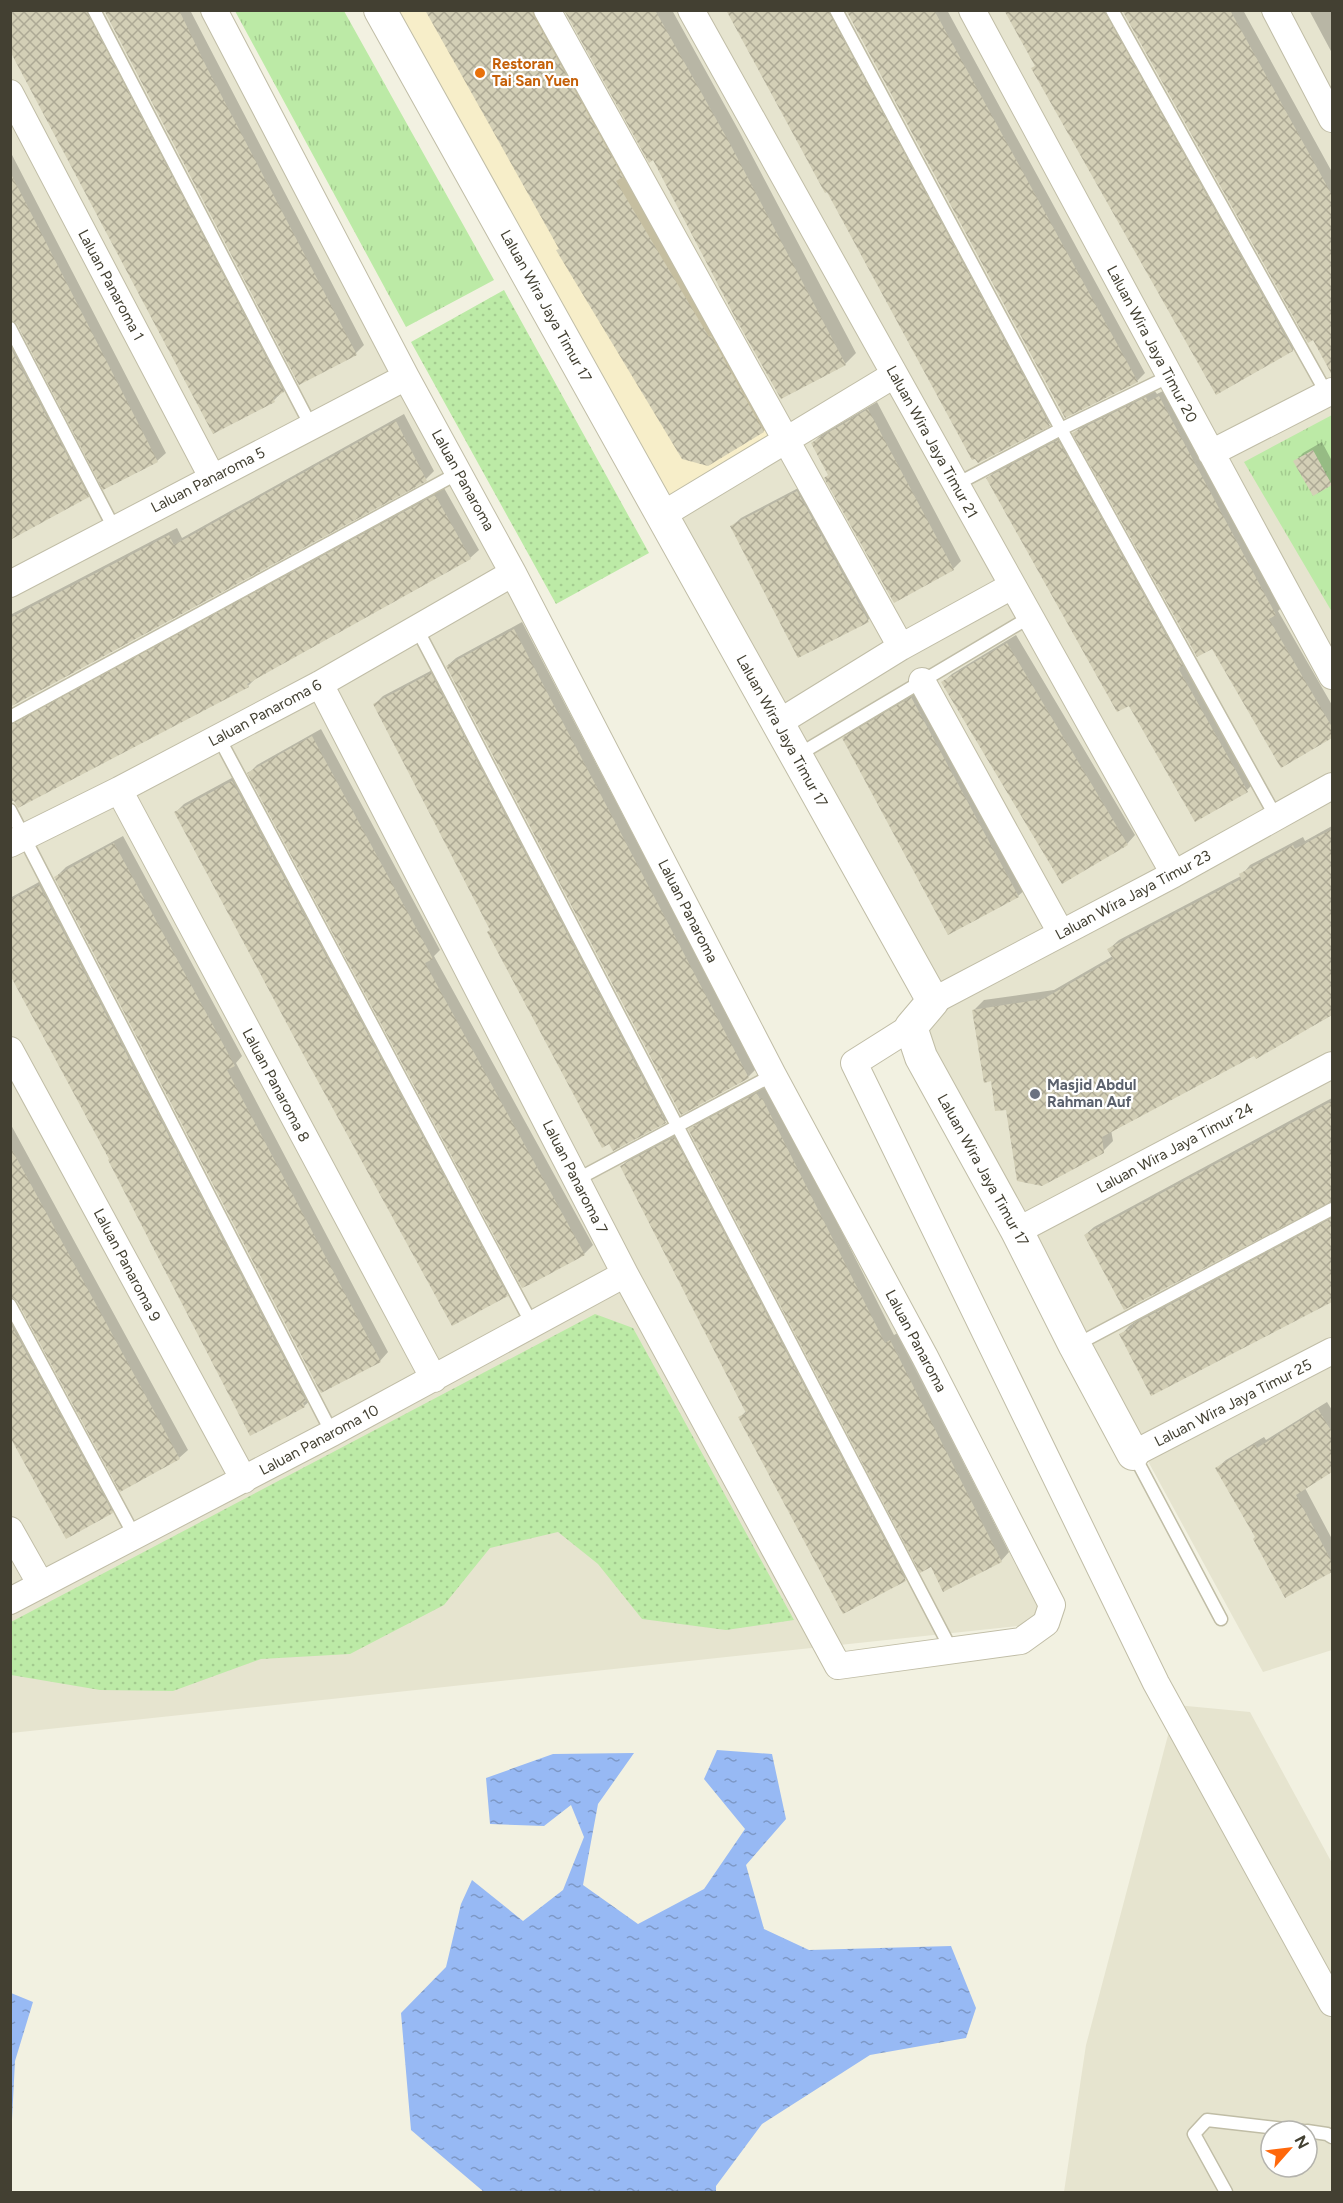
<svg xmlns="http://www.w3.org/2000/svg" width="1343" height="2203" viewBox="0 0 1343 2203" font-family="Figtree,sans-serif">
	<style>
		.residential { fill: #e6e4cf; fill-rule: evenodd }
		.commercial { fill: #f7eec9 }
		.grass { fill: url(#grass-tufts) }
		.park { fill: url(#park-dots) }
		.water { fill: url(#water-ripples) }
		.shadow { fill: #0003 }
		.building { fill: url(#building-cross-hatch) }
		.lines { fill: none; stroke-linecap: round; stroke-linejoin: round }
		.service-casing { stroke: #c0bda6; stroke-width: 15 }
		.minor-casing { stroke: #c0bda6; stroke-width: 28 }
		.tertiary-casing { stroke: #c0bda6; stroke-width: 34 }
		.service { stroke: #fff; stroke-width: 12 }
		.minor { stroke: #fff; stroke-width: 26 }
		.tertiary { stroke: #fff; stroke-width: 32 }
		.food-dot { fill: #e8710a; stroke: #fff; stroke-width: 2 }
		.worship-dot { fill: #6b7280; stroke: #fff; stroke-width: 2 }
		.labels { text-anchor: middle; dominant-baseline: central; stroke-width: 4.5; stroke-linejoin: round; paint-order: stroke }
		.food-label { font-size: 15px; font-weight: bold; fill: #c56008; stroke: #fff; text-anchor: start }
		.street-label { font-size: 15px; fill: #434032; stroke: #fff }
		.worship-label { font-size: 15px; font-weight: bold; fill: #5b616d; stroke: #fff; text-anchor: start }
	</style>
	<defs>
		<pattern id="grass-tufts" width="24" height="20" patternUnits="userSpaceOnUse" patternTransform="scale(1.5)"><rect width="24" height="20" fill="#bceaa6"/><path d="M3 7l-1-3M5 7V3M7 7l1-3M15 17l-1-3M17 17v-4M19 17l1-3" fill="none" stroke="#a3ca8f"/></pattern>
		<pattern id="park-dots" width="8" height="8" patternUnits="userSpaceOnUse" patternTransform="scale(1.5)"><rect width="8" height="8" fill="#bceaa6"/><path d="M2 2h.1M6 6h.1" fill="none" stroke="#a3ca8f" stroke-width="1.8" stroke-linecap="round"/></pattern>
		<pattern id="water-ripples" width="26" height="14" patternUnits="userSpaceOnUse" patternTransform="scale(1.5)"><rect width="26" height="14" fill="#97b9f4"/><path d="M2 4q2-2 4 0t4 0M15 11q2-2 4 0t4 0" fill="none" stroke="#7d98c6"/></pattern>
		<pattern id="building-cross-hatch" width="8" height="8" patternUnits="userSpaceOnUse" patternTransform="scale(1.5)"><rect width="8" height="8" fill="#d3cfb6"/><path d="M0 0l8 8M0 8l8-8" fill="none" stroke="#ada995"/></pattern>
	</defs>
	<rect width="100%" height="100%" fill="#f2f1e1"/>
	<!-- residential -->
	<path class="residential" d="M10,11H213L1046,1623L11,1733Z
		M374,11H1332V789L933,1001Z
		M1332,797V1650L1263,1672L911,1027Z
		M1176,1705L1250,1712L1332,1863V2192H1064L1086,2045ZM1271,2131H1307V2167H1271Z"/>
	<!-- commercial -->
	<path class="commercial" d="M382,11H550L787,438L657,516Z"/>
	<!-- grass -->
	<path class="grass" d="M235,11H344L494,280L406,327Z
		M1332,415V612L1244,462Z"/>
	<!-- park -->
	<path class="park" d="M504,290L649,553L556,604L411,342Z
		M595,1314L633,1328L794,1620L726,1630L642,1619L598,1564L558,1532L490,1548L444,1605L350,1654L261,1659L173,1691L100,1690L11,1675V1622Z"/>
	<!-- water -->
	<path class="water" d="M717,1750L772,1754L786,1819L746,1865L764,1929L809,1950L951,1946L976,2008L966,2038L870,2055L762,2124L716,2186V2192H484L411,2130L401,2013L446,1967L461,1904L472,1880L523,1921L563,1890L584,1837L571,1805L544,1826L490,1824L486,1778L553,1754L634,1753L598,1804L583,1885L638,1924L704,1889L745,1829L704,1779Z
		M11,1993L33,2002L15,2061L11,2139Z"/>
	<!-- shadow -->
	<path class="shadow" d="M10,10H97L292,383L274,400Z
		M105,10H190L364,345L356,353Z
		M436,10H547L774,420L764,431L708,464L560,248Z
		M566,10H672L739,131L856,353L845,364L654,158Z
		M728,10H839L1057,416L1049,424L828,190Z
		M847,10H947L1145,373L1137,381Z
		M1006,10H1116L1301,341L1293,350L1217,393Z
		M1123,10H1243L1332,172V341L1319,348Z
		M1309,10H1332V53Z
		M10,151L166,453L157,461L18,323L10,318Z
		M10,323L96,488L88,496L10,531Z
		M1167,389L1283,606L1278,611L1332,705V736L1281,766L1212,647L1074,433L1083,425L1154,390L1157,394Z
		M877,402L961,561L953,569L813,443L821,435Z
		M404,414L434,471L426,479L10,706V615L177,528L182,538Z
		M1066,433L1255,782L1247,790L1130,704L988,478L996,470Z
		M1322,442L1332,461V483L1313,494L1295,462L1303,453Z
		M806,484L877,612L868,620L799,656L732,526L741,518Z
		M444,488L479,550L470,558L256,678L248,686L15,801H10V711L18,717L24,716Z
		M522,622L756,1069L748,1077L447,666L456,658Z
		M1016,635L1135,835L1127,844L943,682L952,674Z
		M440,666L674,1113L665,1121L613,1149L375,704L383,696Z
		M920,690L1027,888L1018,896L844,739L852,730Z
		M321,729L440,950L434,956L593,1245L584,1254L523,1286L249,773L257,765Z
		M241,773L515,1286L507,1294L176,812L184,804Z
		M1332,826V1015L1256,1057L1255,1054L1111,1130L1113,1141L1103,1151L1007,1108L992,1080L974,1010L984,1000L1054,990L1113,956L1109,949L1119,940L1241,876L1250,865L1303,837L1305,841Z
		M123,836L242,1056L236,1063L388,1352L380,1361L56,877L66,867Z
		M48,877L313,1398L304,1406L110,1160L10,972V898Z
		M765,1086L771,1091L894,1335L898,1333L1009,1552L1001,1561L690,1130L699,1121Z
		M1332,1098V1200L1085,1235L1094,1227Z
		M10,1123L188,1450L179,1458L18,1300L10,1295Z
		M682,1130L913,1571L905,1579L740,1418L746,1411L622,1166L630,1158Z
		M1332,1215V1301L1152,1394L1121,1335L1129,1326L1142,1317Z
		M10,1300L120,1503L112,1512L10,1434Z
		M1327,1402L1332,1410V1470L1305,1488L1332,1539V1570L1286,1596L1257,1537L1217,1468L1226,1460L1264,1437L1266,1440Z"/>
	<!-- building -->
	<path class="building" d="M10,10H86L284,392L273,398L275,402L213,434L10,51Z
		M104,10H179L207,68L357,355L299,385Z
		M425,10H532L534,17L623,177L616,181L709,337L711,336L764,432L708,466L682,459L556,250L559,249Z
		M564,10H655L729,142L846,365L781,399L737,321L653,160L649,163Z
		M726,10H828L1050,426L978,463L975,459L972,460L827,192L825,193Z
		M846,10H934L1138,382L1065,418Z
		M1004,10H1104L1293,351L1216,395L1031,68L1035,66Z
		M1122,10H1230L1332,195V375L1313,340L1308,343Z
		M10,172L158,462L103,490L17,324L10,320Z
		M10,347L89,497L10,540Z
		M1159,396L1276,615L1269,619L1332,727V738L1281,768L1212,649L1197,657L1072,433L1146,397L1148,402Z
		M868,409L954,570L894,603L824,478L828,475L811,443Z
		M396,421L427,481L10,707V618L169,535L174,545Z
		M1058,440L1183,666L1178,668L1248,792L1195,822L1129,706L1117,712L986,478Z
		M1313,450L1332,485L1313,496L1293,461Z
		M797,491L869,622L798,658L730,526Z
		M435,495L471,559L247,684L249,687L18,808L10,794V725Z
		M514,629L749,1078L681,1115L446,666Z
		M1007,643L1128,845L1062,884L941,682Z
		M431,673L666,1123L613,1151L609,1144L602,1148L487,932L490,930L373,704Z
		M911,697L1019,897L948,935L842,738Z
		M312,736L433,959L425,963L585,1255L531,1284L522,1288L247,773Z
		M232,781L508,1296L452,1326L303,1054L174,812Z
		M1332,829V1015L1256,1059L1254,1056L1102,1137L1104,1153L1042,1186L1017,1181L1006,1110L995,1111L991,1081L984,1083L972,1010L1043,999L1113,959L1107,949L1241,879L1239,874L1293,845L1295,849Z
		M114,843L235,1066L227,1070L381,1362L321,1393L54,877Z
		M39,885L306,1401L303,1403L305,1407L250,1436L108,1160L109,1159L10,975V900Z
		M757,1093L760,1099L762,1098L885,1343L890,1340L1002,1562L943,1592L931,1567L920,1573L688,1129Z
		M1332,1101V1201L1124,1310L1084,1235Z
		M674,1137L906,1581L843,1614L738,1417L746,1413L620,1166Z
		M10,1146L180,1459L120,1492L17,1301L10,1297Z
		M1332,1218V1302L1151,1396L1119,1334L1133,1327L1132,1325Z
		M10,1323L113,1513L66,1539L10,1437Z
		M1318,1409L1332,1432V1472L1296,1495L1332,1562V1572L1285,1598L1253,1539L1255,1537L1215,1468L1255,1444L1257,1448Z"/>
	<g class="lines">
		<defs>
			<path id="service" d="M94,10L311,426
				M836,10L1061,429L1276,817
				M1112,10L1327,394
				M10,328L114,528
				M955,485L1061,429L1170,376
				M416,627L952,1651
				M10,717L460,472
				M219,738L532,1324
				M798,755L1030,617
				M10,810L332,1433
				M576,1180L773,1075
				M10,1305L134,1535
				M1076,1345L1332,1209
				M1134,1455L1221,1619
				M1307,2131L1327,2134L1332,2137
				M1226,2192L1194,2134L1207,2120L1303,2131"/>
			<path id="minor" d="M214,10L406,377L513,573L773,1075L925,1357L1052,1605L1046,1623L1021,1641L838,1666L625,1274L320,684
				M547,10L901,647
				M691,10L1174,874
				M972,10L1332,676
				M1275,10L1332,119
				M10,93L212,477
				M1211,453L1332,391
				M662,515L894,375
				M10,584L406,377
				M922,681L1061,933
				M778,723L901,647L1012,586
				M119,790L434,1379
				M10,844L119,790L320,684L513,573
				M933,1001L1174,874L1332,786
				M911,1027L854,1063L1156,1683L1332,2003
				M10,1050L244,1480
				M1017,1231L1332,1065
				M1133,1454L1332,1351
				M10,1530L41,1585
				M10,1601L332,1433L625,1274"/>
			<path id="tertiary" d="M380,10L933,1001L911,1027L921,1057L1017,1231L1075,1346L1133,1454"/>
		</defs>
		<!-- service casing -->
		<use href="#service" class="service-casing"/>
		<!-- minor casing -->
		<use href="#minor" class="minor-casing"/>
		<!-- tertiary casing -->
		<use href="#tertiary" class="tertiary-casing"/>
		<!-- service -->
		<use href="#service" class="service"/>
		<!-- minor -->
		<use href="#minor" class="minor"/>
		<!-- tertiary -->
		<use href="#tertiary" class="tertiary"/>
	</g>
	<!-- markers -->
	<circle class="food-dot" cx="480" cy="73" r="6"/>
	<circle class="worship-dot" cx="1035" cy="1094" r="6"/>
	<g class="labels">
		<!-- food labels -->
		<g class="food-label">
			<text x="492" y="64">Restoran<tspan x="492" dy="17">Tai San Yuen</tspan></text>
		</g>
		<!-- street labels -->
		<g class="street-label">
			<text transform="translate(111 285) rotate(62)">Laluan Panaroma 1</text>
			<text transform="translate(546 306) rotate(61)">Laluan Wira Jaya Timur 17</text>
			<text transform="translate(1152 344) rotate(62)">Laluan Wira Jaya Timur 20</text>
			<text transform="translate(932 442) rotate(61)">Laluan Wira Jaya Timur 21</text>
			<text transform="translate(208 480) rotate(-27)">Laluan Panaroma 5</text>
			<text transform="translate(463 480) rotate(61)">Laluan Panaroma</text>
			<text transform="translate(265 713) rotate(-28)">Laluan Panaroma 6</text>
			<text transform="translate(782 731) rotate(61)">Laluan Wira Jaya Timur 17</text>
			<text transform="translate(1133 895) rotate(-28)">Laluan Wira Jaya Timur 23</text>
			<text transform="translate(688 911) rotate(63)">Laluan Panaroma</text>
			<text transform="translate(276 1085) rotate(62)">Laluan Panaroma 8</text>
			<text transform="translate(1175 1148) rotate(-28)">Laluan Wira Jaya Timur 24</text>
			<text transform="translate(983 1170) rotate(61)">Laluan Wira Jaya Timur 17</text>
			<text transform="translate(575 1177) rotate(63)">Laluan Panaroma 7</text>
			<text transform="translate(127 1265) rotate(62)">Laluan Panaroma 9</text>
			<text transform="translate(916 1341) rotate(62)">Laluan Panaroma</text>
			<text transform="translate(1233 1403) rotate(-27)">Laluan Wira Jaya Timur 25</text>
			<text transform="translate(319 1440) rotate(-28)">Laluan Panaroma 10</text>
		</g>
		<!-- worship labels -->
		<g class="worship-label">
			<text x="1047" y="1085">Masjid Abdul<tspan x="1047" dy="17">Rahman Auf</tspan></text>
		</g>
	</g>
	<!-- border -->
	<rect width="1343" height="2203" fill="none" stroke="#434032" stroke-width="24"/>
	<!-- north arrow -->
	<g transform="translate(1289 2149) rotate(62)"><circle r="28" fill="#ffffff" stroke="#b4b3ad" stroke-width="1.5"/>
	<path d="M0-4.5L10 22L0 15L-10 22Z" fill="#ff680b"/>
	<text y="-9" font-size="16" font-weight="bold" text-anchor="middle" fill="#434032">N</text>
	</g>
</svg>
